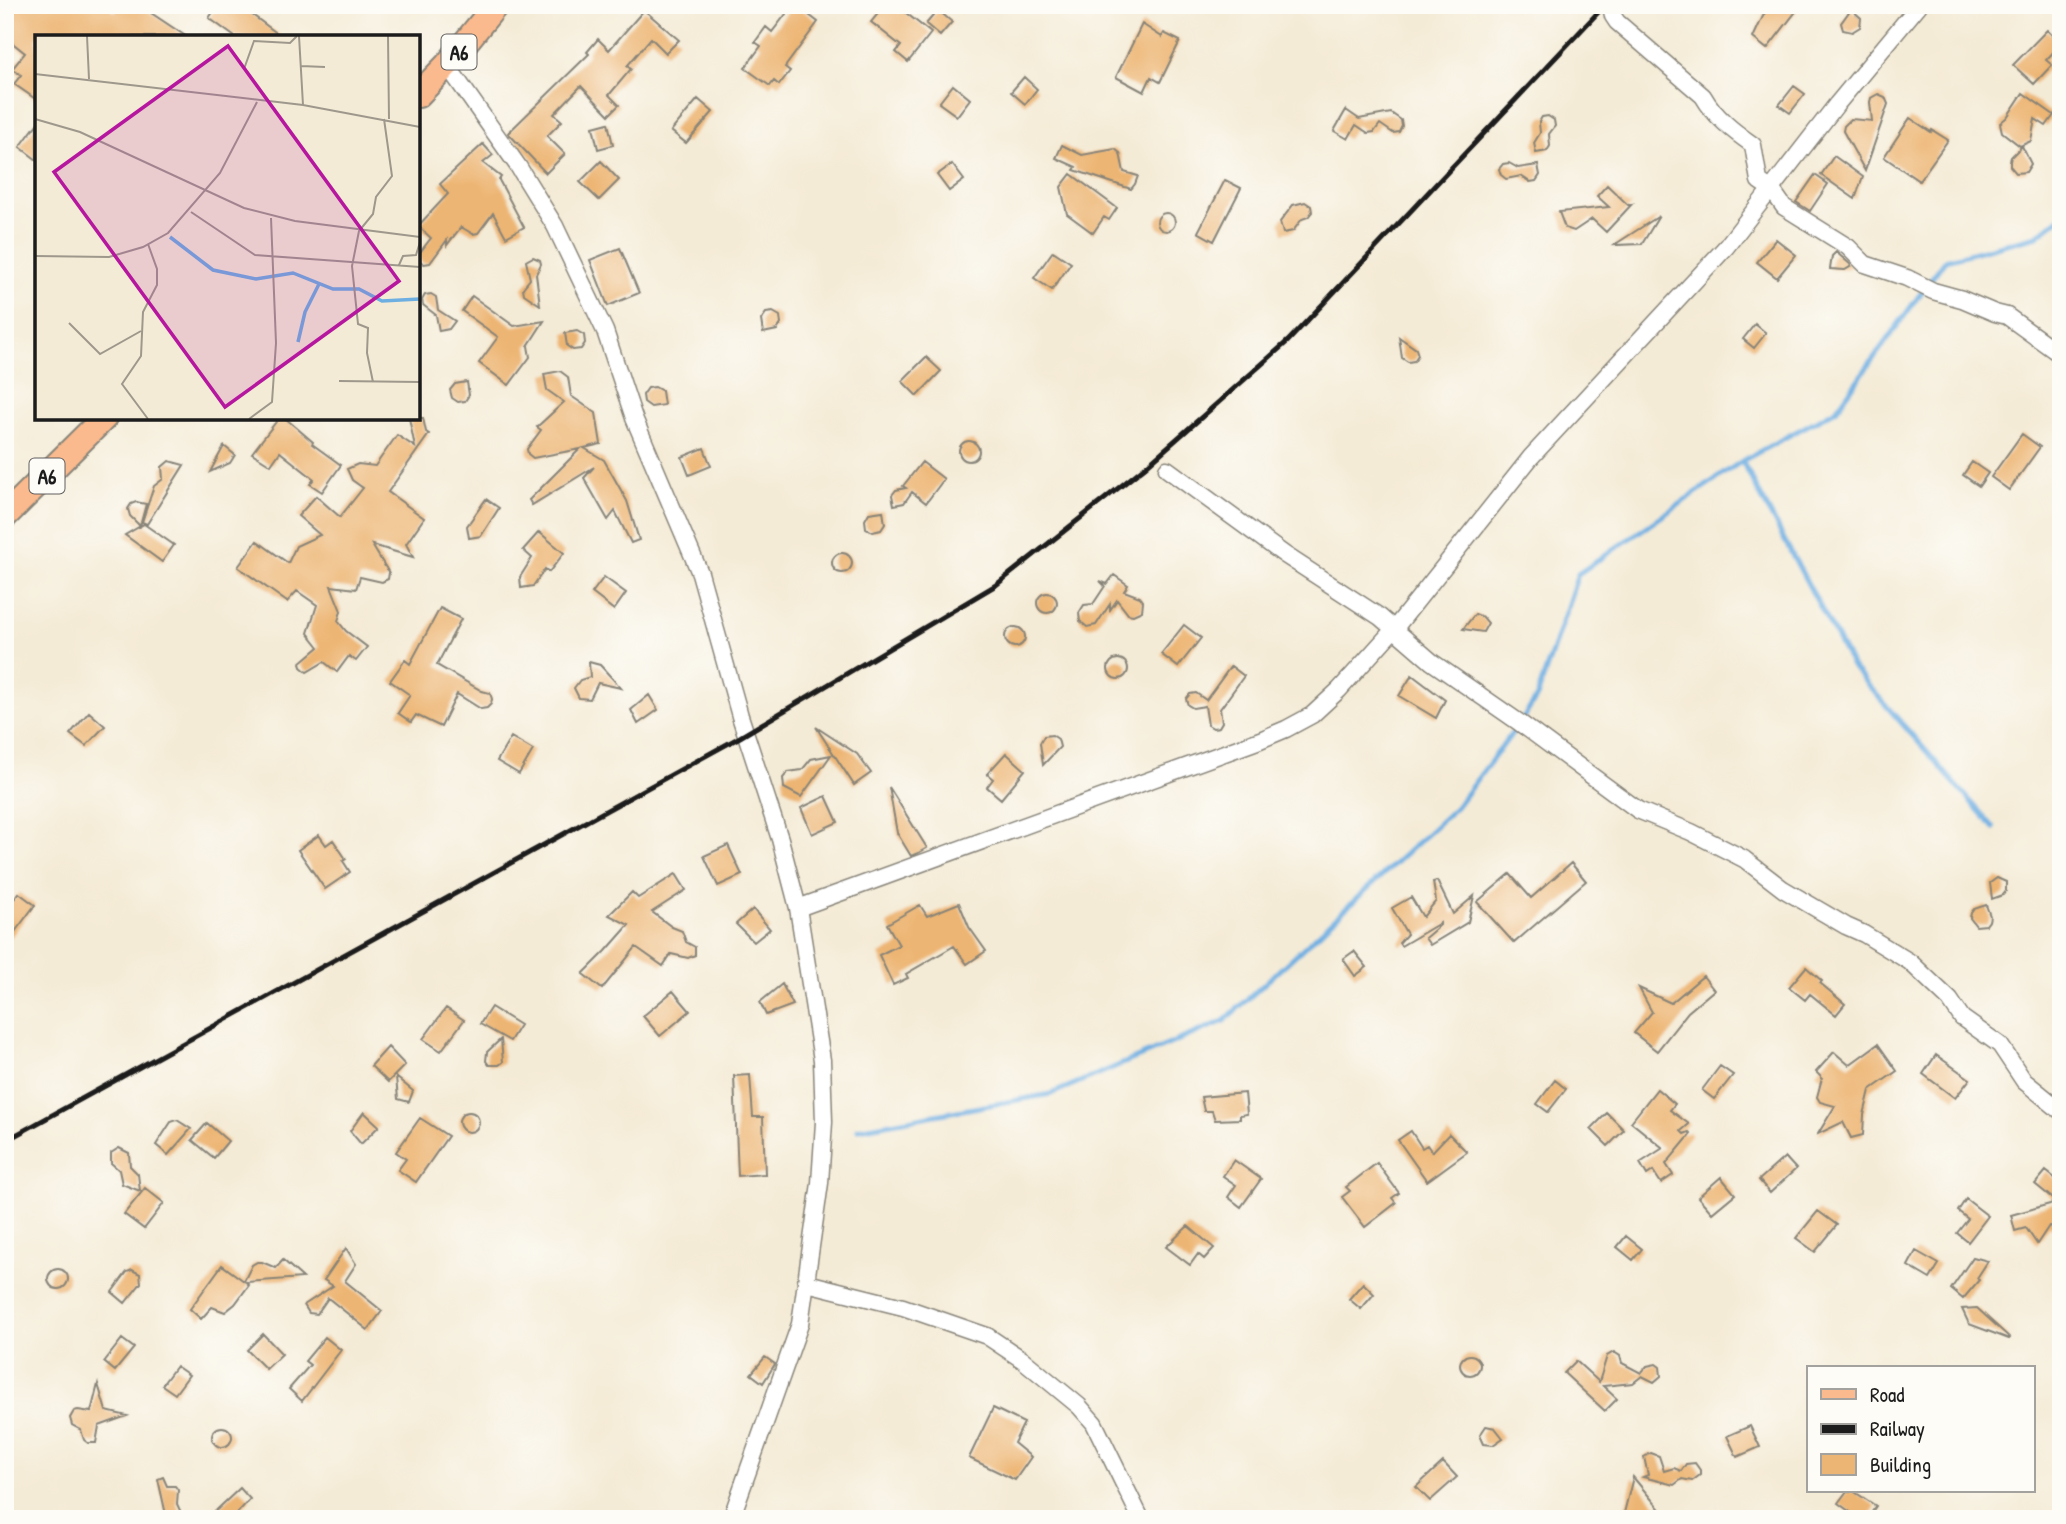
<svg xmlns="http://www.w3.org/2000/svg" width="2066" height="1524" viewBox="0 0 2066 1524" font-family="'Patrick Hand',sans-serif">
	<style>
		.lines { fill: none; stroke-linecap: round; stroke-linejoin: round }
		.stream { stroke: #6eafe2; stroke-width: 5 }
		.building { fill: #edb573 }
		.minor-casing { stroke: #888479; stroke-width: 19 }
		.primary-casing { stroke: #888479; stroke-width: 28 }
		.minor { stroke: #fff; stroke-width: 16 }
		.primary { stroke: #fbba8d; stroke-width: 24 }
		.rail { stroke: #1c1c1c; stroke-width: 5 }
		.labels { text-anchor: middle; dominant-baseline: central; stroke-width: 5; stroke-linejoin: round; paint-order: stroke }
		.shield { fill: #fdfcf7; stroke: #605f5e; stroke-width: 2 }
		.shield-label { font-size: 21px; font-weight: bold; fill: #1c1c1c }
		.inset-river { fill: none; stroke: #6eafe2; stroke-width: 3.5 }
		.inset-road { fill: none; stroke: #9e988c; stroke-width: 2 }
		.view { fill: #b5179e; fill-opacity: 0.15; stroke: #b5179e; stroke-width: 3.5 }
		.inset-edge { fill: none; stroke: #1c1c1c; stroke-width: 3.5 }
	</style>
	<rect width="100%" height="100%" fill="#fdfcf7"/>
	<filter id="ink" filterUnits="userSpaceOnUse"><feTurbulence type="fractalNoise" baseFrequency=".0143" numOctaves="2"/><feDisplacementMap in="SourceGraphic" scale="14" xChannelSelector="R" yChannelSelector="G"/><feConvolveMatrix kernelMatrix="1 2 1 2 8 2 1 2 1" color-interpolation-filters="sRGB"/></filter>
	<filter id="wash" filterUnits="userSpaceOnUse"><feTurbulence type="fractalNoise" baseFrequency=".00686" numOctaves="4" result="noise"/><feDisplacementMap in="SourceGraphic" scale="28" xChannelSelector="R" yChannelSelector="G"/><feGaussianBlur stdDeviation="1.57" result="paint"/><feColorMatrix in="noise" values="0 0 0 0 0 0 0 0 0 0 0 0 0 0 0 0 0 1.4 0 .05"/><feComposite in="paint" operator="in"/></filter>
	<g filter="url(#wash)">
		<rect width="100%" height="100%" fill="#f4ebd6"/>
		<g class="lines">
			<!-- stream -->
			<path class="stream" d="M1742,461L1853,668L1994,828
				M858,1129L1051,1094L1224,1021L1456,807L1520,723L1537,697L1578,574L1742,461L1836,410L1945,260L2037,236L2061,217"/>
		</g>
		<g id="blocks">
			<!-- building -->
			<path class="building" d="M5,5H106L115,12L121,5H139L187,37H37V100L14,84L21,75L12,69L25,53L5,37Z
				M218,5H239L282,37H235L209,18Z
				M793,5H796L818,22L785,67L790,71L779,85L774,81L770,86L745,68L761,46L755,42L766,27L772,32Z
				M885,5H896L931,33L908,62L896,52L901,46L871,22Z
				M1773,5H1801L1767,49L1753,38L1764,14Z
				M1851,9L1861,18L1860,27L1852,32L1843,30L1841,23Z
				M644,10L679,40L666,53L651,38L627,66L631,69L609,95L619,105L609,115L581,86L554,114L562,121L547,136L565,154L546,173L508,133L589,54L587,52L598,39L609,50Z
				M938,10L952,22L940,36L926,24Z
				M1142,24L1162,37L1164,33L1180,41L1160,82L1151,77L1144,92L1116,77Z
				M2047,30L2061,44L2046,60L2052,65L2034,84L2013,65Z
				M1024,77L1037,89L1025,104L1011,92Z
				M953,85L970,99L957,116L939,103Z
				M1794,86L1805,94L1790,113L1779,105Z
				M2023,93L2054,115L2046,126L2035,119L2031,141L2020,146L2002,132L2000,123L2007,117Z
				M1878,94L1885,97L1888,104L1865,171L1843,131L1844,126L1851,119L1872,121L1870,102L1871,98Z
				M698,99L713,112L686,143L671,131Z
				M1346,110L1359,119L1391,113L1401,120L1402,126L1399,132L1393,133L1380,124L1374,132L1368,133L1356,125L1348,139L1334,131Z
				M1548,116L1554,120L1555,126L1549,134L1550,146L1547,151L1536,153L1534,143L1540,133L1539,122L1542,117Z
				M1910,118L1931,132L1932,130L1948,140L1919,181L1884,157Z
				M608,123L613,145L598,149L593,127Z
				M37,124V160L20,147Z
				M483,144L493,155L483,163L501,177L499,180L524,227L506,237L493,213L478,233L473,234L461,227L447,245V240L430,263L424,264L420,261L418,255L431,238L418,226L448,194L440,184Z
				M1062,145L1082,155L1115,149L1120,153L1124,172L1138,176L1135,184L1131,189L1074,170L1076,167L1056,158Z
				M2022,146L2031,164L2026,172L2016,173L2010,166V161L2011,157Z
				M1834,156L1863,177L1855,199L1821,175Z
				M601,161L619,180L599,200L580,182Z
				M1509,163L1518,168L1538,165L1540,175L1536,181L1530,182L1521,176L1506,179L1501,175L1499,169L1503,164Z
				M952,164L964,180L949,191L937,175Z
				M1071,174L1117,208L1109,220L1104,217L1093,233L1067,214L1061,187Z
				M1815,175L1828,184L1810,211L1796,202Z
				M1225,180L1241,188L1214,241L1198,232Z
				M1607,185L1628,205L1632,204L1606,232L1592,219L1574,231L1565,228L1559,212L1609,207L1597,196Z
				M1305,202L1311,206L1312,212L1308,217L1302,219L1293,231L1283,233L1280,222L1293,205Z
				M1157 222a9 9 0 1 1 18 0a9 9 0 1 1-18 0Z
				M1659,216L1642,244L1614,245Z
				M1776,239L1796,255L1777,278L1757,262Z
				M620,248L639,293L608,306L590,260Z
				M1053,251L1071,263L1052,290L1034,278Z
				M1836,252L1851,265L1850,267L1845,270L1830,269L1832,256Z
				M533,257L540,260L541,264L536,274L540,305L524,294L523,288L530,279L526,261Z
				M431,294L436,297L438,310L455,321L449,329L439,331L436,315L423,305L422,300L425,295Z
				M472,296L514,326L544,321L528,346L530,357L509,385L479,363L498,337L462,311Z
				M773,312L780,316L781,324L777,330L763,333L761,320L766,313Z
				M1755,324L1766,333L1754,348L1743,339Z
				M577,331L584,335L585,343L581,349L573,350L567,346L565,333Z
				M1399,337L1416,349L1418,355L1414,361L1408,362L1402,358Z
				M926,357L941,371L917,396L902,381Z
				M560,371L568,377L571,396L596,413L601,444L584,448L604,460L627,501L639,540L631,543L615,511L608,520L584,478L594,467L532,505L529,500L580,449L533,458L528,454L527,449L541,430L537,427L564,402L547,390L544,374Z
				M467,382L469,395L465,401L458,402L452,398L450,390L455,384Z
				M655,387L662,391L664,405L651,407L644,402L643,395L648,388Z
				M279,418H285L313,442L312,444L341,465L322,492L310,484L314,479L280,452L271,465L252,453Z
				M409,418H423L426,432L429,434L388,492L424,518L406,544L413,557L372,545L389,573L388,579L382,582L360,577L356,589L331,586L341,611L338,621L346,631L367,647L356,661L349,656L337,672L324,662L307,672L301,667L300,663L319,647L308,633L317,605L297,591L287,602L238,567L257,541L288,563L296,546L320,535L298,516L316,496L340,517L363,488L352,480L347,469L358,464L375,466L397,435L415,447Z
				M2022,434L2040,447L2009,490L1991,477Z
				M959 451a10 10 0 1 1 20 0a10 10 0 1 1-20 0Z
				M224,446L235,455L230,463L210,472Z
				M704,448L711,466L689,475L682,457Z
				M169,461L184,465L147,524L142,522L154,486L163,479L162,467Z
				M922,462L944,479L926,503L912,492L904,503L894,505L892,495L896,490L906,488L903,486Z
				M1972,462L1988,473L1979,486L1963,475Z
				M486,499L499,508L481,536L469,538L467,526Z
				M136,502L146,504L140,526L130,516L128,509L131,504Z
				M883,511L885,524L881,530L873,532L866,528L865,520L869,513Z
				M144,524L174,545L162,562L125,535Z
				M539,532L564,553L549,572L545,569L533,586L521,588L520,577L532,558L523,550Z
				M832 563a10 10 0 1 1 20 0a10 10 0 1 1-20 0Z
				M1114,575L1128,585L1124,591L1140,597L1143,601L1142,611L1133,615L1128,614L1117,600L1110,610V604L1096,625L1087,627L1080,621L1079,613L1084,605L1093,604L1105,586L1100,581L1107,584Z
				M604,577L626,593L614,610L592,593Z
				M1037 603a10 10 0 1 1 20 0a10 10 0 1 1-20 0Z
				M440,608L461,619L437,665L482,691L490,693L492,699L491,704L487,708L481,709L457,694L441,727L416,715L411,722L398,713L410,695L390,681L405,660L410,664Z
				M1475,614L1483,617L1488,623L1483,632L1463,629Z
				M1184,625L1201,638L1178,667L1161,654Z
				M1005 637a10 10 0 1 1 20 0a10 10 0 1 1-20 0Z
				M1108 669a10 10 0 1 1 20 0a10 10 0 1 1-20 0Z
				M589,662L600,665L621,688L598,683L590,699L579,698L574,688L580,680L590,677Z
				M1231,666L1244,676L1220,709L1222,722L1219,727L1213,728L1208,725L1205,706L1193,708L1188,705L1186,699L1190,694L1196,693L1206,700Z
				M1412,675L1445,700L1436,718L1399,696Z
				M649,695L658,710L638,724L631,710Z
				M89,712L105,726L86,746L70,734Z
				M816,727L857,754L871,773L854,785Z
				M1052,735L1058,739L1060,747L1043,765L1040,743L1044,736Z
				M511,737L533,750L519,774L497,761Z
				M1006,753L1025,770L1001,799L987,787L993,779L987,774Z
				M831,755L801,797L784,788L783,778L788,772L802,770L811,759Z
				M889,787L927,848L918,853L911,856L897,833Z
				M826,796L838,822L812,834L801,808Z
				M319,835L326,845L333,840L346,859L343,861L350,872L325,889L298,850Z
				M728,845L742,875L718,886L704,856Z
				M1571,863L1586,881L1514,943L1477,902L1510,874L1531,898Z
				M676,874L686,890L652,912L672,927L682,931L686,942L695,947V955L688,958L671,954L663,966L636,947L602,989L583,974L606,951L629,925L609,915L632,892L638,898Z
				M1997,878L2006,882V891L2003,895L1992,899L1990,883Z
				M1437,881L1453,914L1474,896L1468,922L1430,945L1425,938L1440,925V923L1401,946L1399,943L1407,934L1392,908L1411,897L1423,917L1436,901L1433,882Z
				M19,893L35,905L5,945V911Z
				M959,903L969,927L986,951L967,964L954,946L906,974L908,978L893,985L879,955L899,945L887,924L920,905L927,916Z
				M1986,905L1990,916L1989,921L1986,925L1976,926L1970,918L1971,913L1974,909Z
				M753,909L770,929L754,942L736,924Z
				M1354,951L1367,967L1355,976L1343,959Z
				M1806,967L1822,981L1820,983L1845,1004L1836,1015L1810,994L1805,1000L1789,987Z
				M1703,976L1714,990L1688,1012L1657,1051L1634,1033L1652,1012L1639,988L1671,1003Z
				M782,984L793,1005L766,1015L760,1002Z
				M673,991L690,1011L660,1036L643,1016Z
				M491,1007L520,1025L510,1041L480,1024Z
				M446,1008L464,1020L441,1051L423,1039Z
				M501,1039L503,1062L499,1065H489L486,1061L487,1052Z
				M1878,1044L1897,1071L1870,1090L1864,1115L1863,1135L1851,1138L1843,1122L1818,1134L1835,1106L1820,1102L1817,1097L1822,1078L1816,1072L1834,1052L1849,1065Z
				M388,1047L405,1065L388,1082L371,1066Z
				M1936,1055L1970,1079L1955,1098L1923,1074Z
				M1720,1066L1733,1075L1714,1099L1702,1090Z
				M750,1075L753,1117H763L765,1174L738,1176L734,1076Z
				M396,1077L413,1091L409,1102L398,1099Z
				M1555,1080L1566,1089L1548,1112L1537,1104Z
				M1657,1089L1675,1104L1670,1110L1689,1124L1681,1131L1684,1134L1689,1132L1691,1134L1666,1164L1673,1175L1661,1183L1653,1171L1647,1175L1640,1163L1663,1148L1631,1122Z
				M1245,1093L1247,1114L1240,1115V1119L1215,1120L1212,1111H1204L1201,1097Z
				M364,1112L379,1126L361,1144L350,1131Z
				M459 1122a10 10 0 1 1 20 0a10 10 0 1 1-20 0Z
				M1607,1113L1624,1130L1608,1146L1591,1129Z
				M420,1118L448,1136L416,1182L398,1170L406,1159L396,1152Z
				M177,1120L191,1129L168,1155L156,1145L171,1122Z
				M207,1123L228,1141L214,1158L192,1140Z
				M1411,1131L1422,1148L1427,1145L1432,1152L1449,1134L1467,1152L1427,1181L1398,1140Z
				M119,1148L129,1153L130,1166L138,1174L140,1191L122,1184L119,1170L111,1163V1153Z
				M1785,1157L1796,1169L1770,1193L1759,1180Z
				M1234,1160L1261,1179L1241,1207L1228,1197L1236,1185L1223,1176Z
				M1377,1163L1399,1193L1392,1198L1396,1203L1365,1227L1342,1197L1350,1191L1346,1187Z
				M2046,1171L2061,1183V1230L2049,1226L2037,1244L2026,1228L2015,1231L2011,1215L2057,1202L2035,1184Z
				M1721,1177L1735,1194L1712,1213L1698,1197Z
				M145,1188L164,1203L144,1229L124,1214Z
				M1966,1199L1988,1216L1968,1242L1957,1233L1968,1219L1958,1211Z
				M1818,1211L1837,1225L1815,1252L1796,1238Z
				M1188,1226L1214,1248L1204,1259L1198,1254L1190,1265L1166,1247Z
				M1626,1236L1642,1249L1633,1260L1617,1247Z
				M346,1248L356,1264L345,1281L382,1311L368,1330L328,1298L317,1314L309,1313L304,1305L333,1286L324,1280Z
				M1916,1251L1939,1264L1930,1279L1908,1266Z
				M1973,1257L1988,1261L1977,1278L1979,1280L1963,1299L1951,1289Z
				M283,1260L303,1278L246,1282L249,1285L235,1304L225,1312L212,1307L201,1319L190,1309L222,1265L244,1281L252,1265L257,1262H262L276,1268Z
				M48 1279a10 10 0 1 1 20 0a10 10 0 1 1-20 0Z
				M132,1270L140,1274L141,1283L125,1303L112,1292L127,1272Z
				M1363,1283L1374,1294L1361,1309L1349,1299Z
				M1977,1308L2010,1338L2009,1339L1969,1324L1962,1309Z
				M263,1334L282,1354L266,1369L247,1350Z
				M325,1337L341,1350L302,1401L289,1389L310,1365L305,1361Z
				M122,1339L134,1348L115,1371L104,1362Z
				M1614,1352L1620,1356L1622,1363L1641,1373L1647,1366L1656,1364L1660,1367L1661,1376L1654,1382L1642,1376L1633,1383L1603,1386L1617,1399L1605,1411L1564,1373L1576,1361L1599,1382L1607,1356Z
				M1460 1365a10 10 0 1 1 20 0a10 10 0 1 1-20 0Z
				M765,1357L775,1364L763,1383L751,1374Z
				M176,1366L189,1375L175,1394L162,1385Z
				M98,1384L106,1411L127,1416L99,1426L96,1443H88L84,1440L81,1430L72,1425L70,1418L74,1411L78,1410L91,1412Z
				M993,1408L1024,1423L1014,1443L1031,1457L1015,1480L969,1458Z
				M1486,1426L1495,1428L1503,1438L1493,1445L1484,1444L1480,1435Z
				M1750,1426L1760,1447L1737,1457L1727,1436Z
				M212 1437a10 10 0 1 1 20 0a10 10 0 1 1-20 0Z
				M1651,1453L1659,1456L1664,1471L1674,1468L1681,1471L1686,1464L1695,1463L1700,1470V1475L1692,1481L1682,1479L1674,1485L1643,1477L1648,1475L1644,1457Z
				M1443,1462L1457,1477L1430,1501L1416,1487Z
				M163,1477L167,1486H175L178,1490L177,1504L184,1519H167L158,1479Z
				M1633,1477L1668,1519L1644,1515L1643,1518L1624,1513Z
				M240,1488L250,1499L232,1519H207Z
				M1847,1491H1853L1876,1506L1867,1519H1860L1838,1503Z"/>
		</g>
	</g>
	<g filter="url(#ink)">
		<use href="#blocks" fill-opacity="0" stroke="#888479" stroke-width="2"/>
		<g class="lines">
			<defs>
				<path id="minor" d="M1611,5L1613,16L1617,22L1703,96C1715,117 1733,131 1753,145L1759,181L1772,190L1784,207L1848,247L1865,264L1907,278L1933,291L1962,299L1995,313L2007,316L2061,355
					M447,65L518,166L555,226L605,331L634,418L700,573L740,716L780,839L798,908L822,1060L824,1122L820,1183L800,1324L731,1519
					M1167,469L1285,555L1380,617L1432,662L1520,723L1638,810L1691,832L1744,859L1783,889L1846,926L1864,934L1910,962L1950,1000L1962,1018L2000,1045L2024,1081L2061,1111
					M798,908L1260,740L1286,729L1312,715L1339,690L1395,628L1531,457L1726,247L1837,104L1919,5
					M807,1283L903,1307L987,1336L1023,1360L1079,1406L1094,1423L1141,1519"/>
				<path id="primary" d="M418,95L447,65L496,5
					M5,516L104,418"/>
			</defs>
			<!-- minor casing -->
			<use href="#minor" class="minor-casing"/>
			<!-- primary casing -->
			<use href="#primary" class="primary-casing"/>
			<!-- minor -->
			<use href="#minor" class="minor"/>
			<!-- primary -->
			<use href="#primary" class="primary"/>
			<!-- rail -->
			<path class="rail" d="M5,1141L740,737L996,585L1145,467L1288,341L1605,5"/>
		</g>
	</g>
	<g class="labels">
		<!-- shield labels -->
		<g class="shield">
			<rect x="441.5" y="34.5" width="35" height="35" rx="5"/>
			<rect x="29.5" y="458.5" width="35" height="35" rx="5"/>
		</g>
		<g class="shield-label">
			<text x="459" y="52">A6</text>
			<text x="47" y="476">A6</text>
		</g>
	</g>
	<!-- overview -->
	<g transform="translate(35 35)">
		<rect width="385" height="385" fill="#f4ebd6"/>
		<path class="inset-river" d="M135,202L178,235L221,244L258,238L298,254H324L347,266L385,264M263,307L270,277L284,249"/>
		<path class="inset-road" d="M52,1L54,44M264,1L268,70M353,1L354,84M266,31L290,32M209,34L219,6L255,8L262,1M0,39L268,70L385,92M0,84L45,97L209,173L260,186L385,202M156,177L220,220L385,232M0,221L74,222L108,212L133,198L185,138L222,67M364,230L368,221L381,220L385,207M34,288L65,319L106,296M304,346L385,347M338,347L332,318L333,293L323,289L317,231L324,196L338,179L341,162L357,141L349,84M113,384L87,349L106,321L108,277L122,250V234L113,209M214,384L237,367L241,308L236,183"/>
		<path class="view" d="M193,11L364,246L190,372L19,137Z"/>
		<rect width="385" height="385" class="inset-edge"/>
	</g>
	<!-- margin -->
	<rect width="2066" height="1524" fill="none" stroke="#fdfcf7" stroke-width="28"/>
	<!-- legend -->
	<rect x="1807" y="1366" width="228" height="126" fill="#fdfcf7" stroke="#a3a29f" stroke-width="2"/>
	<rect x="1821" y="1389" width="35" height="10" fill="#fbba8d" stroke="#a3a29f" stroke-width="2"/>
	<text x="1870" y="1402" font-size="21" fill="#1c1c1c">Road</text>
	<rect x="1821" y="1424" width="35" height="10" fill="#1c1c1c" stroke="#a3a29f" stroke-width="2"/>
	<text x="1870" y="1436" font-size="21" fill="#1c1c1c">Railway</text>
	<rect x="1821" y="1454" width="35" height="21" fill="#edb573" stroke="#a3a29f" stroke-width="2"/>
	<text x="1870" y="1472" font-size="21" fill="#1c1c1c">Building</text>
</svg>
